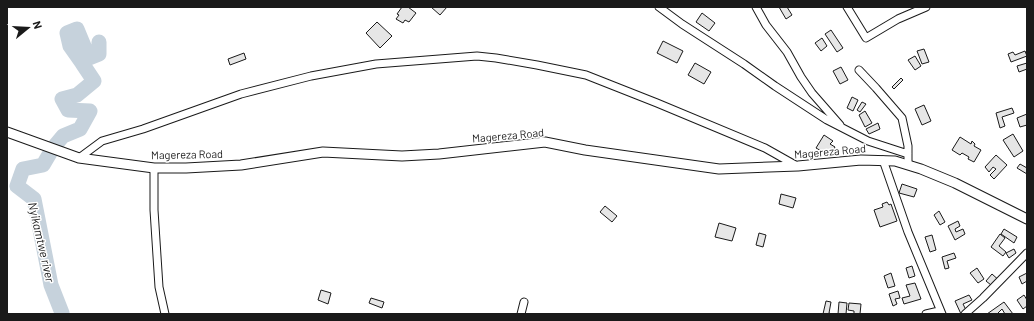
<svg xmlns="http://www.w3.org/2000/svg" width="1034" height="321" viewBox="0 0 1034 321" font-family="Barlow,sans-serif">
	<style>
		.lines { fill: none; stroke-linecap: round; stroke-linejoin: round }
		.river { stroke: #c6d2dc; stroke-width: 15 }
		.building { fill: #e6e6e6; stroke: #1a1a1a }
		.minor-casing { stroke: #1a1a1a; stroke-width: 9 }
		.tertiary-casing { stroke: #1a1a1a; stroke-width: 11 }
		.minor { stroke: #fff; stroke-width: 7 }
		.tertiary { stroke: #fff; stroke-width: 9 }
		.labels { text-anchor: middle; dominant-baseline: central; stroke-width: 3; stroke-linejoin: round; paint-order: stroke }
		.street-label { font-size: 11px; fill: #1a1a1a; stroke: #fff }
		.water-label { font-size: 12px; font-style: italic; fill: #1a1a1a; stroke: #fff }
	</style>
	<rect width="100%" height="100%" fill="#fff"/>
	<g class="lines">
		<!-- river -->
		<path class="river" d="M61,314L62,313L51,285L34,199L17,186L23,169L43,165L53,148L63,136L80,129L90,111L68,110L62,99L77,95L94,81L82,63L70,46L67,33L77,29L89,58L99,54V42"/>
	</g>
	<!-- building -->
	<path class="building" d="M402,7H408L416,13L409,22L405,20L403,23L396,19L399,15L397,14Z
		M431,7H447L440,15Z
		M779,7H787L792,15L786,19Z
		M702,13L715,23L709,31L696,22Z
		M377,22L392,36L380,48L366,33Z
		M831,30L843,48L837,52L825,34Z
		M822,38L827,46L821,51L815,43Z
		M663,41L683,51L677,63L657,53Z
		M924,49L929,62L922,64L917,51Z
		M1025,51L1027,56L1011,62L1008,54L1013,52L1015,55Z
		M244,53L246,59L230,65L228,59Z
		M915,56L921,66L915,70L908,60Z
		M695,63L711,72L704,84L688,75Z
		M1027,63V69L1019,72L1017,66Z
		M841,67L848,80L840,84L833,71Z
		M901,78L903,80L894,89L892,87Z
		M852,97L858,100L853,111L847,108Z
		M862,102L866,104L860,112L857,110Z
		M924,105L931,121L922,125L915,109Z
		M1012,108L1014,113L1002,117L1005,126L1000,128L996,113Z
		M865,111L872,123L865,127L859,115Z
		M1027,114V125L1020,127L1017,118Z
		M878,123L880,129L869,134L866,129Z
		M1013,134L1023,151L1014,157L1003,140Z
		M824,135L833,141L830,144L835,147L830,156L816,148Z
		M960,137L971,144L972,141L975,144L974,146L981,150L974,162L968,159L969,157L962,153L960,155L952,150Z
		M996,155L1007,165L994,179L990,175L996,169L993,167L989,172L985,167Z
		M1020,164L1027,168V174L1017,168Z
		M902,184L917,189L914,197L899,193Z
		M781,194L796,198L793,208L779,204Z
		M887,202L889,205L891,204L897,221L880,227L874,210L883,207L882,204Z
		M605,206L617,216L612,222L600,212Z
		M939,211L945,222L940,225L934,215Z
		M958,221L960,226L955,229L956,232L963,229L965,234L955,240L948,226Z
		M719,223L736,228L732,241L715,237Z
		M1004,229L1017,237L1014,243L1001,234Z
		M759,233L766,235L763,247L756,245Z
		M1000,234L1005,238L999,246L1006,252L1003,256L991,247Z
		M932,235L936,250L930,252L925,237Z
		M1014,249L1016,253L1009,258L1006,253Z
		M954,253L956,258L947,261L949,268L945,269L942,257Z
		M912,266L915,276L909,278L906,268Z
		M977,268L984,279L978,283L970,273Z
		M891,273L895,286L888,288L884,276Z
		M1027,273V281L1022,284L1019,277Z
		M992,274L1001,282L996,289L986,281Z
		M915,283L921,299L904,304L902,298L910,296L906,285Z
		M321,290L331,293L328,304L318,300Z
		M898,291L900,298L895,299L897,304L893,306L889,294Z
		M969,295L972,300L963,304L968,314H961L955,301Z
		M1024,295L1027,300V306L1023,309L1017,300Z
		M371,298L384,302L382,308L369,303Z
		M826,301L831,302L829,313L832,314H823Z
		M839,302L847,303L846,314H838Z
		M1004,302L1013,314H1005L1002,309L997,314H987Z
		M849,303L861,304L860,314H854V311L848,310Z"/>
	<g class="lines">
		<defs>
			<path id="minor" d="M659,7L682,24L744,64L775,86L827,120L868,141L908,154
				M756,7L766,25L787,52L801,77L812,93L840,125
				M847,7L866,38L898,19L926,7
				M859,70L876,88L902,118L908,146V165
				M79,158L102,141L143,129L241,94L311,76L376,64L477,56L496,58L537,65L586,75L657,103L765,148L797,166
				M883,160L908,232L942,314
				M154,168V210L159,287L165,314
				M521,314L524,302
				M926,314L939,311
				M965,314L983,298L1027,253"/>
			<path id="tertiary" d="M7,132L79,158L154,168H186L241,165L323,152L402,156L439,154L545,142L585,150L719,169L798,166L861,160L895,161L921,169L955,183L1027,219"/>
		</defs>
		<!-- minor casing -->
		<use href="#minor" class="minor-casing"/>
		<!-- tertiary casing -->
		<use href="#tertiary" class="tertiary-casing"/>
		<!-- minor -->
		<use href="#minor" class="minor"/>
		<!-- tertiary -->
		<use href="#tertiary" class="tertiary"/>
	</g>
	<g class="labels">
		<!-- street labels -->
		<g class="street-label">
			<text transform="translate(508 135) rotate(-5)">Magereza Road</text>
			<text transform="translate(830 151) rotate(-5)">Magereza Road</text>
			<text transform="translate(187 154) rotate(-1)">Magereza Road</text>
		</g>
		<!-- water labels -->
		<g class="water-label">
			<text transform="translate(42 242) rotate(77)">Nyikamtwe river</text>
		</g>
	</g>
	<!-- border -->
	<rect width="1034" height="321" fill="none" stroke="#1a1a1a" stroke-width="16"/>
	<!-- north arrow -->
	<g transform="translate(28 28) rotate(72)" stroke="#ffffff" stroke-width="3" paint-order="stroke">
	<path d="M0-3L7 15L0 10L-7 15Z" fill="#1a1a1a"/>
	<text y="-6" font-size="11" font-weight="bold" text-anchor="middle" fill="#1a1a1a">N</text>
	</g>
</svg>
